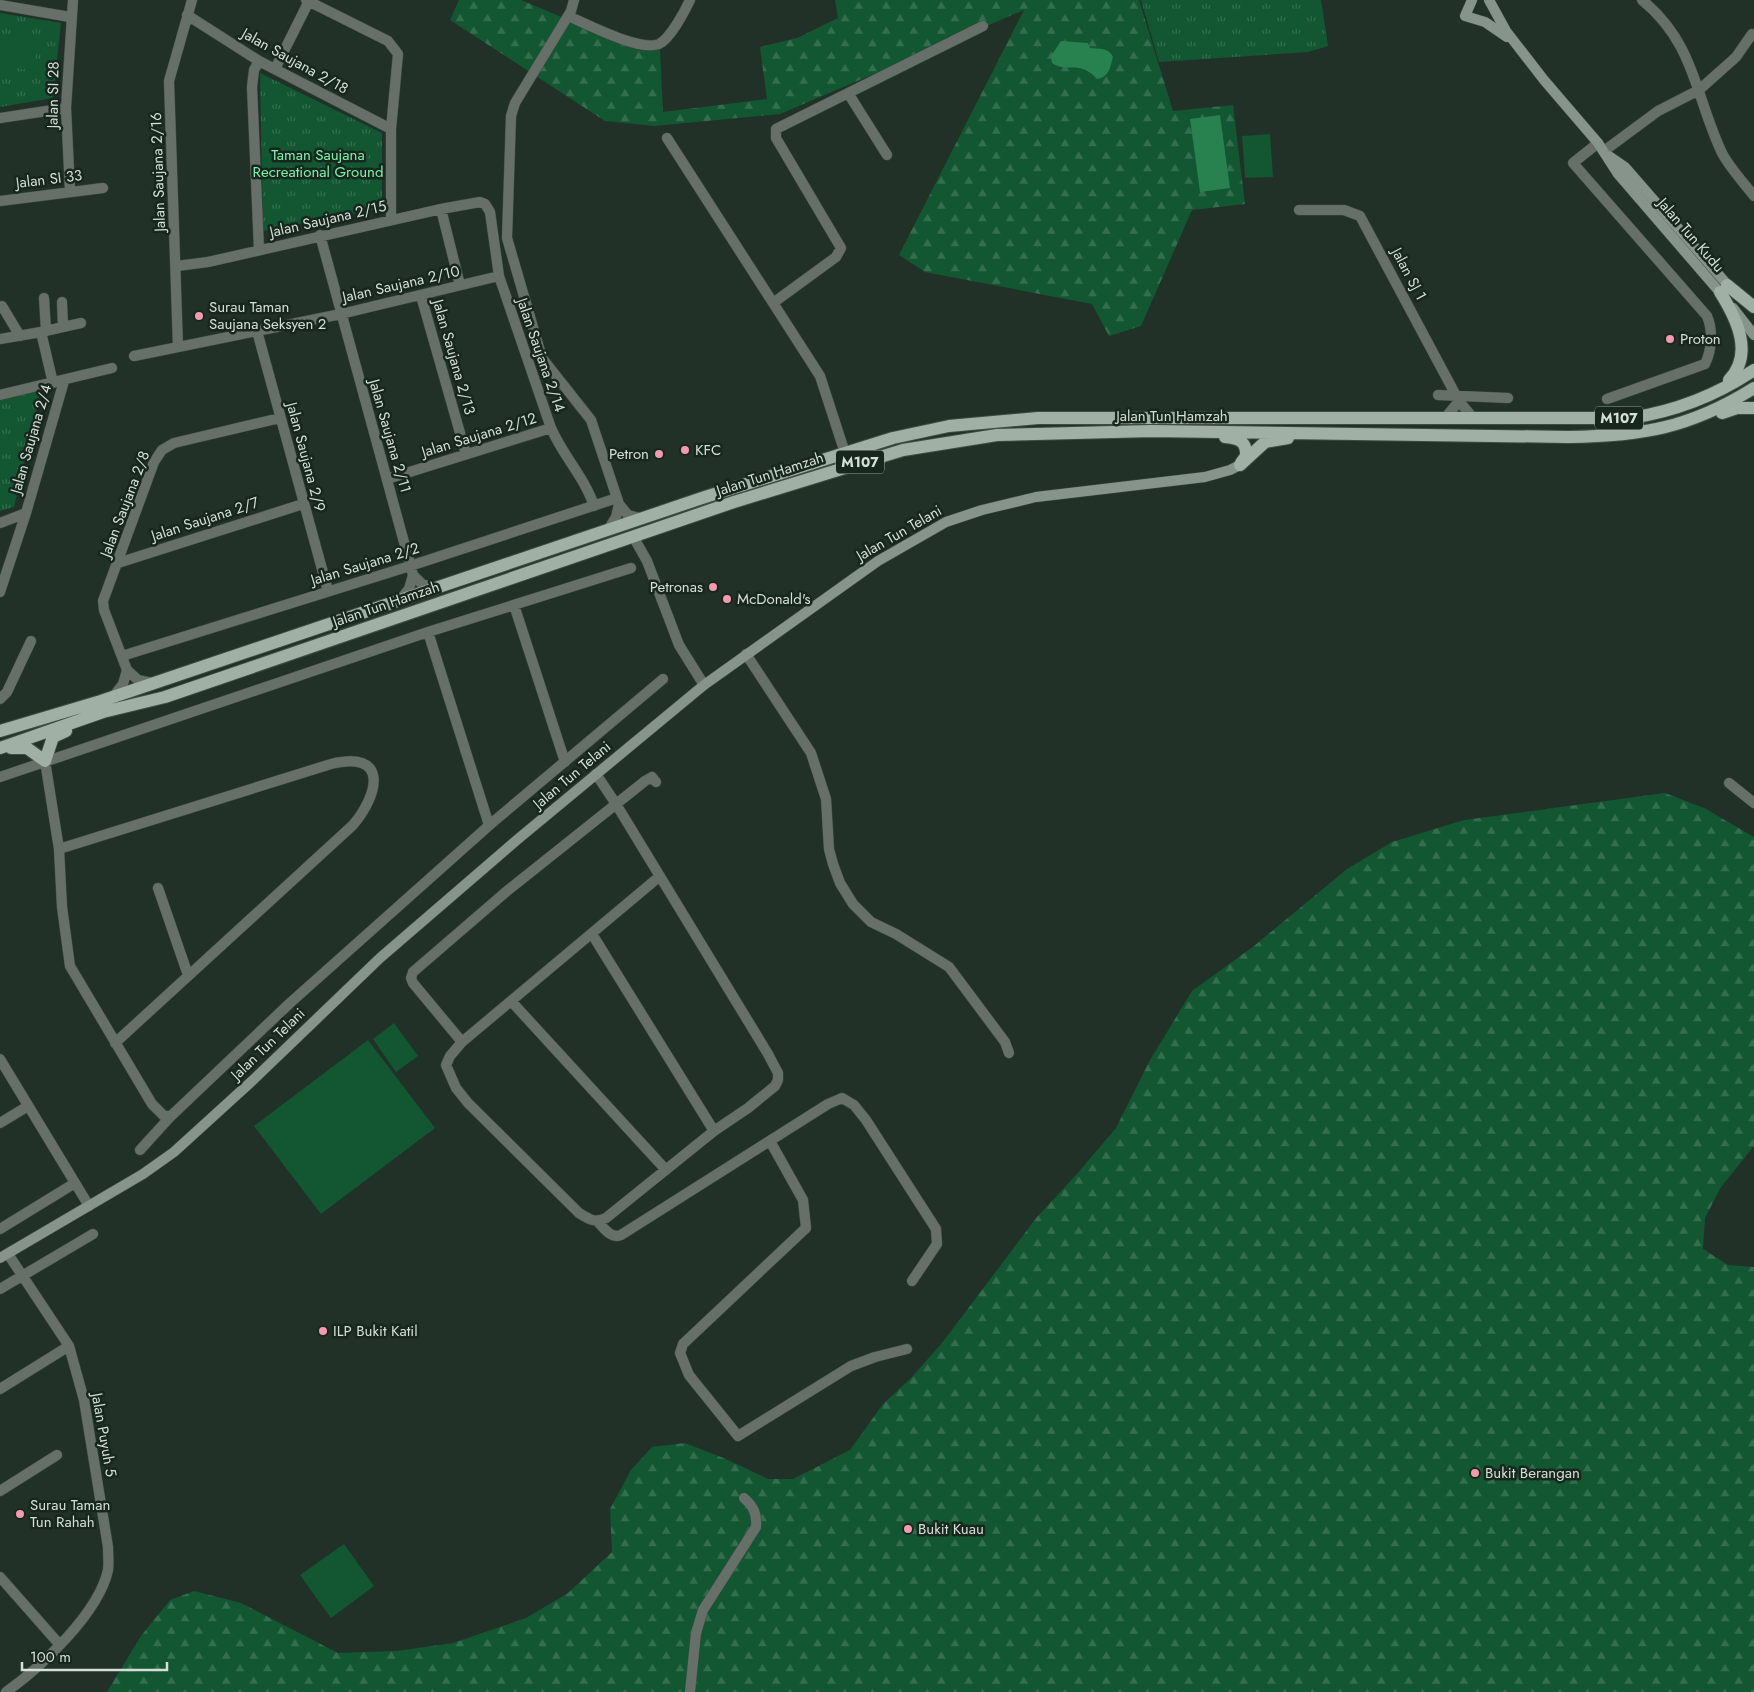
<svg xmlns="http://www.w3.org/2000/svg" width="1754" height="1692" viewBox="0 0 1754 1692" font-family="Jost,sans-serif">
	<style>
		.grass { fill: url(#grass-tufts) }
		.forest { fill: url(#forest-firs) }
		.pitch { fill: #125632 }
		.water { fill: #278250 }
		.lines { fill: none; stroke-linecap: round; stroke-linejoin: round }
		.street-casing { stroke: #3e4d43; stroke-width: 11 }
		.secondary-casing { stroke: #3e4d43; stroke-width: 11 }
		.primary-casing { stroke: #3e4d43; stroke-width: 14 }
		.street { stroke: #676f69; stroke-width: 10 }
		.secondary { stroke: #87948b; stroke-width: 10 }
		.primary { stroke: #a0b0a5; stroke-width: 12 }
		.poi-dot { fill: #f29aae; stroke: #18271d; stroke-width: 2 }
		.labels { text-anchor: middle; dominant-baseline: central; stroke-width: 5; stroke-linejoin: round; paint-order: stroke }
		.shield { fill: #18271d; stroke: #9ca8a0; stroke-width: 1 }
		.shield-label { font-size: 14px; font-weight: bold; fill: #d5dfd8 }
		.street-label { font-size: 15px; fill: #d5dfd8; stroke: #18271d }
		.park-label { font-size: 15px; fill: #7ef2ab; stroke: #18271d }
		.poi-label { font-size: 15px; fill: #d5dfd8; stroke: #18271d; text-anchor: start }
	</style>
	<defs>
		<pattern id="grass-tufts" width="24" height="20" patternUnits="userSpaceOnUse" patternTransform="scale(1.25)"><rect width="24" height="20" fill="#125632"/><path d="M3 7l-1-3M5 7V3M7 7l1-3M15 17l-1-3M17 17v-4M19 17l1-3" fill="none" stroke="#346e4f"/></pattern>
		<pattern id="forest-firs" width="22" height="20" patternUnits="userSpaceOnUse" patternTransform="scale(1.25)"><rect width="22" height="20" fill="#125632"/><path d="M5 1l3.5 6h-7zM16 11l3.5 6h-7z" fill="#346e4f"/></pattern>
	</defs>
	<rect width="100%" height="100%" fill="#213127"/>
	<!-- grass -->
	<path class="grass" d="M1141,0H1321L1328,46L1308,52L1159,62Z
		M0,13L61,23L53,98L0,107Z
		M260,73L382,133V208L263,231Z
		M41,389L14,507L0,511V400Z"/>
	<!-- forest -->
	<path class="forest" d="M459,0H521L640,50L660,48L663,112L767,99L760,47L797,38L838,18L835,0H1139L1173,111L1233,105L1245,204L1192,210L1141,326L1109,336L1092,304L925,272L899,255L1024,10L780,114L654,126L605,121L450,20Z
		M1665,793L1704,808L1754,837V1146L1721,1187L1705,1218L1703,1249L1728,1265L1754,1267V1692H107L141,1636L170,1600L194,1591L241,1603L338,1653L397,1651L453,1643L526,1618L568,1593L612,1552L610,1509L631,1470L652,1447L685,1443L726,1459L768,1479H793L850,1450L883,1404L911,1378L942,1343L1037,1217L1076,1175L1116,1128L1150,1060L1192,991L1254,946L1347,869L1392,842L1464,820Z"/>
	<!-- pitch -->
	<path class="pitch" d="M0,34L37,40L34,71L0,65Z
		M1270,134L1273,177L1245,178L1242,136Z
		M394,1023L418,1056L396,1072L373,1039Z
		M368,1040L435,1128L321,1214L254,1126Z
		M344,1544L374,1586L331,1618L300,1575Z"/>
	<!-- water -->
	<path class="water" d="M1061,41L1088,43L1090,48C1099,49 1108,47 1113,57C1110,68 1109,77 1097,79C1078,59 1069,74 1052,63L1051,56Z
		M1220,115L1230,188L1200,192L1190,119Z"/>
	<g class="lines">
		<defs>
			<path id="street" d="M306,0L388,41L398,54L391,129V219
				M574,0L571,11L515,103L511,116L507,238L542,358L591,420L619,504L628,515L640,518
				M1642,0C1695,43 1695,96 1722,153C1730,168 1743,182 1754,196
				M0,5L70,17
				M187,15L259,61L391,129
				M568,16C587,24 640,52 659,44C670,39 685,11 690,0
				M259,61L254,70L252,87L259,250
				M275,69L309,1
				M848,93L887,155
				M0,118L66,108
				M667,138L820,376L845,453
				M1598,143L1573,163L1707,316C1713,330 1712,350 1705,364L1607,399
				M1604,151L1658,111L1699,90L1736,57L1752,34
				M70,191L66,108L73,0
				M0,201L103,188
				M441,209L460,285
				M1299,210H1344L1360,216L1459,401L1473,418
				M320,235L413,575L409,589L400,600
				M177,266L208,262L441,209L480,202L485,204L490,212L499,276L551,428C563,456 585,478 594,506
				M421,296L466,454
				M44,298L46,331
				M62,302L63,327
				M773,303L836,257L841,248L776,138V129L983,26
				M2,306L20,336
				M257,331L328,591
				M41,332L81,323
				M0,339L41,332L53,383
				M178,347L169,81L192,0
				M134,356L341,314L499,276
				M0,395L112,368
				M1438,395L1508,398
				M1446,417L1459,401
				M387,479L551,428
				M0,523L26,513
				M608,530L616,517L619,504
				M634,538L647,561L679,645L704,685
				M118,563L303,504
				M413,575L422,584L436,588
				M0,592L26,513L64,381
				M514,605L565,762
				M428,632L489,825
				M746,654L811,753L826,799L829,849L833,864L840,883L853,904L871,922L896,934L949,967L1005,1042L1009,1053
				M122,656L410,566L617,498
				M152,683L138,680L127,670L104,610L103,601L154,462L162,450L174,443L280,418
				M113,697L123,684L127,670
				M0,699L7,692L31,641
				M45,761L59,849L62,907L70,966L152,1104L164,1116H171L290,1003L493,822L663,679
				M596,774L616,804L768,1054L778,1073V1080L775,1086L748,1108L714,1131L606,1218C595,1223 590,1220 579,1213L468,1103L456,1088L446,1065L450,1056L462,1042L660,876
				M0,777L428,632L631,568
				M1729,783L1754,803
				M59,849L331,764C389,750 379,794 353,825L115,1043
				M158,888L188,975
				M592,934L714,1131
				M511,1001L666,1170
				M462,1042L413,983L411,978L413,972L507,891L645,781L652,777L656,782
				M0,1059L89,1206
				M0,1123L28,1106
				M770,1141L803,1200L806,1228L683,1344L680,1353L689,1375L738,1436L851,1366L875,1357L907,1349
				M140,1150L171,1116
				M598,1222C605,1229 611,1239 621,1235L828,1104L842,1098L854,1105L866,1120L936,1229L937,1244L912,1281
				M0,1229L75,1183
				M0,1289L93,1234
				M0,1389L69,1346
				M0,1491L57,1455
				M0,1577L60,1645
				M6,1692C40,1668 99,1613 108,1570C109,1563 108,1555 108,1547L84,1400L69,1346L8,1254
				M690,1692L696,1633L703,1610L756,1527C757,1514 754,1507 744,1498"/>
			<path id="secondary" d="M1472,0L1465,16L1485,22L1507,37
				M1489,0L1506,31L1544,80L1598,143L1618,174L1724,297
				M1609,156L1625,167L1732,290
				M1733,308L1754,335
				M0,1258L143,1174L174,1152L252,1081L380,958L518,839L704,685L878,561L946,522L982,510L1036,497L1205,477L1230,470L1240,465"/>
			<path id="primary" d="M1727,285L1754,307
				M1720,292C1737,319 1754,354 1729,380
				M1722,413L1737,408H1754
				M1225,437C1238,438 1247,441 1246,456L1241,463
				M1240,465L1265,442L1288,438
				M0,731L101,701L705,497L893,438L949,426L1038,418H1631C1676,411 1717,395 1754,370
				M0,748L103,712L165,697L734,502L903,450L997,435L1152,431L1568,437C1642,436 1690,428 1754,388
				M11,748H27L45,761L53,737L66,731"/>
		</defs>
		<!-- street casing -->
		<use href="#street" class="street-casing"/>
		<!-- secondary casing -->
		<use href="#secondary" class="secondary-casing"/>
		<!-- primary casing -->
		<use href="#primary" class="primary-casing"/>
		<!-- street -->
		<use href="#street" class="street"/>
		<!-- secondary -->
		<use href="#secondary" class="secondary"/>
		<!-- primary -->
		<use href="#primary" class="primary"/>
	</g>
	<!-- markers -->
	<g class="poi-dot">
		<circle cx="199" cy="316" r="5"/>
		<circle cx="1670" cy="339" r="5"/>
		<circle cx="685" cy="450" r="5"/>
		<circle cx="659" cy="454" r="5"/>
		<circle cx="713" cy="587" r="5"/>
		<circle cx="727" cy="599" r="5"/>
		<circle cx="323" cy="1331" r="5"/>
		<circle cx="1475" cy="1473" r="5"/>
		<circle cx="20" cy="1514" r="5"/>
		<circle cx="908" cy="1529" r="5"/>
	</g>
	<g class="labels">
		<!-- shield labels -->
		<g class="shield">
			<rect x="1595" y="406.5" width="48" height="23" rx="4"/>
			<rect x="836" y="450.5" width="48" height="23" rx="4"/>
		</g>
		<g class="shield-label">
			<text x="1619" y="418">M107</text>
			<text x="860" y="462">M107</text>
		</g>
		<!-- street labels -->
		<g class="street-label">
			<text transform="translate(295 61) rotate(29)">Jalan Saujana 2/18</text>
			<text transform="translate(53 95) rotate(-89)">Jalan SI 28</text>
			<text transform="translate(158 172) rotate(-92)">Jalan Saujana 2/16</text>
			<text transform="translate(49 179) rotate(-7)">Jalan SI 33</text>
			<text transform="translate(328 219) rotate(-13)">Jalan Saujana 2/15</text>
			<text transform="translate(1691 235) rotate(49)">Jalan Tun Kudu</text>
			<text transform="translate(1409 274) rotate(62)">Jalan SJ 1</text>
			<text transform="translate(401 284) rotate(-13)">Jalan Saujana 2/10</text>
			<text transform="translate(541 355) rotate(71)">Jalan Saujana 2/14</text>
			<text transform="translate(454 357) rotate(74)">Jalan Saujana 2/13</text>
			<text x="1172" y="416">Jalan Tun Hamzah</text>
			<text transform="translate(479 435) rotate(-17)">Jalan Saujana 2/12</text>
			<text transform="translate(390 436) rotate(74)">Jalan Saujana 2/11</text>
			<text transform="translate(31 439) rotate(-74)">Jalan Saujana 2/4</text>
			<text transform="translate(306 457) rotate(75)">Jalan Saujana 2/9</text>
			<text transform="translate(770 474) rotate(-18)">Jalan Tun Hamzah</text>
			<text transform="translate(125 504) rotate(-69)">Jalan Saujana 2/8</text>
			<text transform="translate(205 519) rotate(-18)">Jalan Saujana 2/7</text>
			<text transform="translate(899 533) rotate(-30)">Jalan Tun Telani</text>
			<text transform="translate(365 564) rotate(-17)">Jalan Saujana 2/2</text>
			<text transform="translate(386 604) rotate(-19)">Jalan Tun Hamzah</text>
			<text transform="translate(572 775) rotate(-40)">Jalan Tun Telani</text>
			<text transform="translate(268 1044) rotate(-44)">Jalan Tun Telani</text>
			<text transform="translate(104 1435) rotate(80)">Jalan Puyuh 5</text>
		</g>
		<!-- park labels -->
		<g class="park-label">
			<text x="318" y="155">Taman Saujana<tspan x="318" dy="17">Recreational Ground</tspan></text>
		</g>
		<!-- poi labels -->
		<g class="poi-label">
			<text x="209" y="307">Surau Taman<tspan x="209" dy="17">Saujana Seksyen 2</tspan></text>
			<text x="1680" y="339">Proton</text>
			<text x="695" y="450">KFC</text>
			<text x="649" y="454" text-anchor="end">Petron</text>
			<text x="703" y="587" text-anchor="end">Petronas</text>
			<text x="737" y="599">McDonald's</text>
			<text x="333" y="1331">ILP Bukit Katil</text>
			<text x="1485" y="1473">Bukit Berangan</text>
			<text x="30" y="1505">Surau Taman<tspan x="30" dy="17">Tun Rahah</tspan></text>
			<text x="918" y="1529">Bukit Kuau</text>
		</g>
	</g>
	<!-- scale -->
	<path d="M22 1662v8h145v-8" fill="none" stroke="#d5dfd8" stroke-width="2.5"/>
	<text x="30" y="1662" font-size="15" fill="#d5dfd8" stroke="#18271d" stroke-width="4" paint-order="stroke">100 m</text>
</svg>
